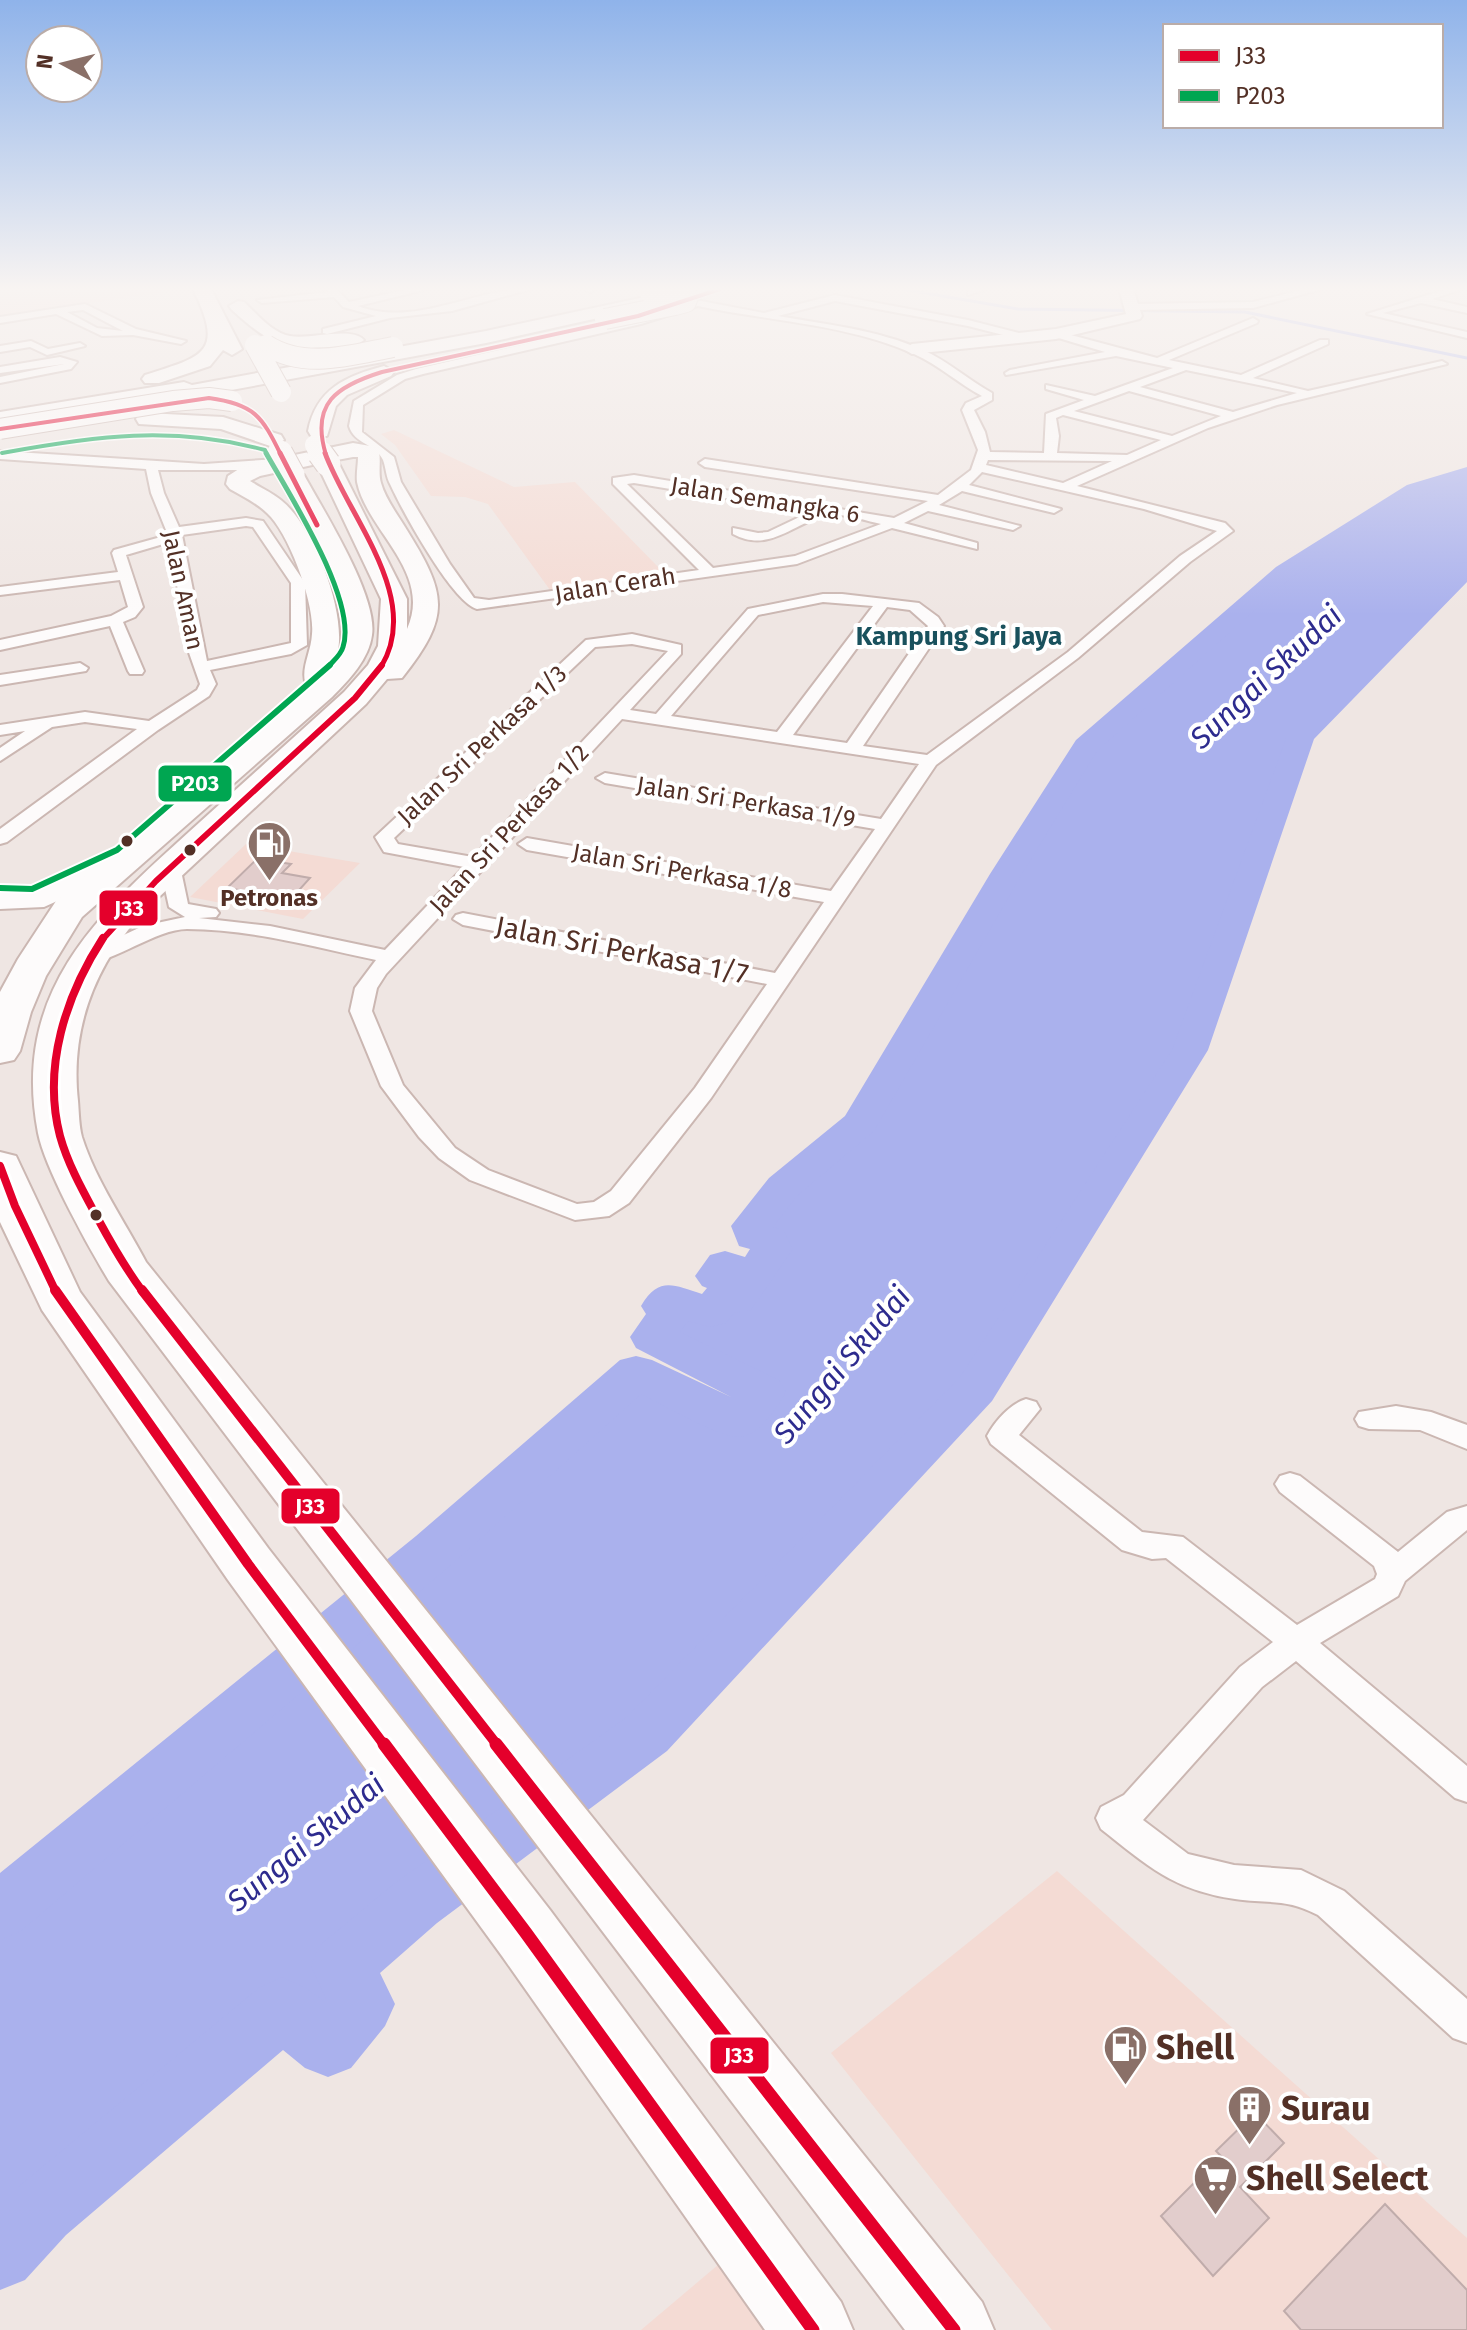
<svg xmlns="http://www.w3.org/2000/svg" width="1467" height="2330" viewBox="0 0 1467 2330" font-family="'Fira Sans',sans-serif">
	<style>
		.built { fill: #f4dbd4 }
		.water { fill: #aab1ed }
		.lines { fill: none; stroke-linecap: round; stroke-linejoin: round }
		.stream { stroke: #aab1ed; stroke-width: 3 }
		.river { fill: #aab1ed; fill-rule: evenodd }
		.building { fill: #e2cdcc; stroke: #c0acab; stroke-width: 2 }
		.street-casing { stroke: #cbb7b2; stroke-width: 4 }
		.secondary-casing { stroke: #cbb7b2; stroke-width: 4 }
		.highway-casing { stroke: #cbb7b2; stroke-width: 4 }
		.street { fill: #fdfbfb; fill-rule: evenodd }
		.secondary { fill: #fdfbfb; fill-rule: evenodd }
		.highway { fill: #fdfbfb; fill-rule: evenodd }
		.highway-bridge-far1-casing { stroke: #cbb7b2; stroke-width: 22; stroke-linecap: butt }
		.highway-bridge-casing { stroke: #cbb7b2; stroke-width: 27; stroke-linecap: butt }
		.highway-bridge-far1 { stroke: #fdfbfb; stroke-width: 20 }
		.highway-bridge { stroke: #fdfbfb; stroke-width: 25 }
		.bus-1-far5-casing { stroke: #fff; stroke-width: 7 }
		.bus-1-far4-casing { stroke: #fff; stroke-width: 8 }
		.bus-1-far3-casing { stroke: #fff; stroke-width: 10 }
		.bus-1-far2-casing { stroke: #fff; stroke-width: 14 }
		.bus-1-far1-casing { stroke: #fff; stroke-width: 16 }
		.bus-1-casing { stroke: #fff; stroke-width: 19 }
		.bus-2-far2-casing { stroke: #fff; stroke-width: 7 }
		.bus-2-far1-casing { stroke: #fff; stroke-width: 8 }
		.bus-2-casing { stroke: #fff; stroke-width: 10 }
		.bus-1-far5 { stroke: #e4002b; stroke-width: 4 }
		.bus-1-far4 { stroke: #e4002b; stroke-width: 5 }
		.bus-1-far3 { stroke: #e4002b; stroke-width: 6 }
		.bus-1-far2 { stroke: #e4002b; stroke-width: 8 }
		.bus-1-far1 { stroke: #e4002b; stroke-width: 10 }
		.bus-1 { stroke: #e4002b; stroke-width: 13 }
		.bus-2-far2 { stroke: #00a651; stroke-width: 4 }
		.bus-2-far1 { stroke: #00a651; stroke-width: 5 }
		.bus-2 { stroke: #00a651; stroke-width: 6 }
		.bus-dot { fill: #533026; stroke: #fff; stroke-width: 3 }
		.labels { text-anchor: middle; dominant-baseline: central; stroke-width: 8; stroke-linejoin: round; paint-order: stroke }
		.far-street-label { font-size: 24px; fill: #533026; stroke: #fff }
		.far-poi-label { font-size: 24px; font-weight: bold; fill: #533026; stroke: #fff }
		.far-neighbourhood-label { font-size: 26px; font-weight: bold; fill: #19515d; stroke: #fff }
		.street-label { font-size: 28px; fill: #533026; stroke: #fff }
		.water-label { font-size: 30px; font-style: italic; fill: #2d2b8e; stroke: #fff }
		.near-poi-label { font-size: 34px; font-weight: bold; fill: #533026; stroke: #fff; text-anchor: start }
		.line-badge { stroke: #fff; stroke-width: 3 }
		.badge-label { font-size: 22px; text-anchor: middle; font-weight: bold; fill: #fff }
	</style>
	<rect width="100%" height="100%" fill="#efe6e3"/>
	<!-- built -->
	<path class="built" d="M0,289H171V291L0,316Z
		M394,430L514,487L575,482L664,573L550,590L488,504L465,497L431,496L395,445L381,434Z
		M246,844L360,863L303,919L190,897Z
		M1057,1871L1467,2238V2330H1052L831,2053Z
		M725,2259L776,2330H641Z"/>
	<!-- water -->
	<path class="water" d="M1467,473V569L1301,736L1190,1050L976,1389L647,1734L416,1903L343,1965L363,2004L328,2045L281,2009L42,2211L0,2255V1911L434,1550L636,1372L737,1419L762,1392L652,1337L673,1311L663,1306L669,1299L711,1312L726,1295L736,1298L746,1286L717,1276L725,1265L755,1275L772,1249L768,1240L754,1236L752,1226L783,1187L860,1123L1006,874L1086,746L1284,572L1415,490Z"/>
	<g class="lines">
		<!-- stream -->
		<path class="stream" d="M902,289L1018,309L1245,312L1467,358"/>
		<!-- river -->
		<path class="river" d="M1467,467V480L1423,495L1292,577L1097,751L1022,874L874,1131L797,1196L773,1227L783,1230L793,1249L751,1310L734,1313L726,1323L710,1327L688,1321L680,1332L779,1380L786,1392C777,1408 758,1437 738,1437C720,1438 660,1403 641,1394L452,1564L21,1931L0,1940V1873L416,1536L620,1360L636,1356L652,1360L731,1397L636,1348L630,1337L646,1314L641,1306C659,1276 673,1285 702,1294L707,1288L702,1286L695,1276L710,1255L725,1251L745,1257L750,1249L739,1246L731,1226L769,1178L845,1116L990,874L1076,740L1276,567L1407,485Z
			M1467,562V582L1314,739L1208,1050L992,1401L667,1751L437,1923L380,1973L395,2004L385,2026L351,2068L328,2077L305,2068L283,2050L66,2235L25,2280L0,2290V2205L18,2187L260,1987L282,1977L304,1987L324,2001L326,1999L311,1966L320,1945L395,1883L627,1717L960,1377L1172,1050L1287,736L1459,564Z"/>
	</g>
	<!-- building -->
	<path class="building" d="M257,859L291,864L282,873L310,878L291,899L227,888Z
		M1255,2113L1284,2143L1240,2187L1269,2218L1213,2276L1161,2216L1221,2156L1216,2151Z
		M1385,2204L1467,2290V2330H1301L1284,2311Z"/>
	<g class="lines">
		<defs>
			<path id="street" d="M326,289H336L349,302L410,289H428L358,306C416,328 473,288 531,289L452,311L390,318L327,334L323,333V329L376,316L343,307L334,297L262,303L257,300L328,292Z
				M584,289H595L590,292Z
				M973,289H986L968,295V291Z
				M1306,289H1322L1253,308L1133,310L1128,307L1133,304L1253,302Z
				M1447,289H1462L1432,299L1467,307V313L1421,303L1383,313L1467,332V338L1367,314Z
				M835,295L968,320L1023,334V338L1019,339L968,326L835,301L778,316C825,324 878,330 923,350C948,361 968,380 992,393V400L974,410L985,432L990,452L1044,453L1046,414L1084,400L1046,389V385L1095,396L1173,368L1116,356L1006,375L1005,373L1010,370L1105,352L1052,336V332L1056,331L1157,358L1253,318L1258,321L1257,323L1169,360L1241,375L1320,340H1328V344L1253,378L1308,391L1442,361L1447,364L1277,405L1208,428L1077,486L1225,523L1233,531L1190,562L1078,658L936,765L711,1098L629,1203L609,1216L575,1220L470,1180L439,1158L419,1137L381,1086L350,1011L355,988L376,960C314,947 250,929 187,929C154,929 106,968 83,962L80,958L83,954L143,926L185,917L169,907L160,866L170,860L180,866L188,904L216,909L219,913L216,917L199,918L270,926L385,950L464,867L384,852L375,837L586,640L632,634L681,645V654L630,710L656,714L748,609L823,594H842L919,603L938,617L944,626L863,746L927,755L1068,652L1180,556L1217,531L1144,509L982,472L969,485L1061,509L1054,513L962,491L939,505L1020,526L1013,530L928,511L904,523L977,543V549L892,528L797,564L477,609C452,602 402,510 390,484C386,477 386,468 383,460C376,444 354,444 349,426L354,401L397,375L416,369L639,318L696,300L764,313ZM698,306C768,321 848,324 914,354C939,365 959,384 982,396L966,403L962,410L978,450L971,470L938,495L705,459L699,463L705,467L928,501L894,518L634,475L613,478V484L699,570L489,600L474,598L450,564L401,482L394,457L362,432L363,405L405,379L423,374L641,324ZM1186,370L1297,393L1233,412L1140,387ZM1129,391L1221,416L1172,436L1074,411ZM1063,415L1161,440L1127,455L1057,453L1059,436L1056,418ZM988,460L1112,461L1063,483L986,465ZM634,483L810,512L768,532L758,533L733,528V534C768,553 792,525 823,516C838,511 865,521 881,524L795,556L713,568L627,484ZM823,602L873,606L777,732L671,716L758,615ZM887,607L910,610L928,626L847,743L793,735ZM632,644L668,651L473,857L398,844L394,838L595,647ZM622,719L919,764L881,819L605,773L596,778L605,783L875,829L831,891L527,838L518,844L527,850L824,902L775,973L463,913L456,915L453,919L463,925L767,984L695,1088L611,1191L594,1202L577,1204L488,1170L455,1148L403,1085L372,1011L377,988L386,974Z
				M85,304L136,329L186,341L181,344L133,335L102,336L56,314L0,323V317ZM83,310L123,331L97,328L67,312Z
				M31,341L48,349L80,343L85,346L47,355L30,347L0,352V346Z
				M60,357L77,362L71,369L0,383V377L64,364L0,373V367Z
				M0,451L204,464L278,459V465L238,470H158L164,493L179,527L246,518L263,521L305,583L307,645L291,654L210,670L216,684L209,696L158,730L7,842L0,844V829L137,729L85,722L52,727L0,761V748L25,731L0,735V725L85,712L149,721L197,690L200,684L187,647L170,542L126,555L143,607L135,617L123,622L144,671L142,674H130L128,671L110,626L0,650V640L111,616L128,607L120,580L0,595V587L118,572L112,553L114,550L168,535L151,493L146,469L0,459ZM246,526L253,527L291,583V643L207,661L182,535Z
				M80,663L88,668L86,671L0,685V675Z
				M1026,1399L1036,1402L1040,1409L1019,1435L1142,1532L1183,1537L1297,1625L1375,1579L1377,1574L1374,1566L1280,1492L1275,1484L1280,1476L1290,1473L1300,1476L1398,1552L1447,1512L1467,1506V1530L1405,1581L1398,1596L1320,1643L1467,1766V1802L1455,1798L1296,1661L1262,1687L1143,1820L1188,1854L1234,1865L1301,1870L1344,1891L1467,1999V2043L1453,2038L1318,1915C1286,1898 1269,1904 1235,1899C1173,1890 1148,1866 1101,1829L1096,1818L1101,1807L1124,1795L1240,1667L1273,1642L1166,1558L1152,1559L1122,1550L991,1444L987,1436C995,1421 1010,1404 1026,1399Z
				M1396,1406L1431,1412L1467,1425V1449L1420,1430L1369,1429L1359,1426L1355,1419L1359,1412Z"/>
			<path id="secondary" d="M1119,289H1137L1134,292L1142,316L1140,319L1056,339L912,354L904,349L912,344L1056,329L1126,314Z
				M122,852L132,855L136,861L132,867L44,907L0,909V891L32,892Z"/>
			<path id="highway" d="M193,289H211L242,349L232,355L223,350L210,366L159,383H145L142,379L145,375C203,356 225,354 193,289Z
				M682,289H715L706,294L486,343L155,404L146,400L0,424V412L184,382L192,385L486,331Z
				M238,301L244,302C257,314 272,333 290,336C309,340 351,326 364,340L355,346C289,348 283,356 232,310L229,306Z
				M384,366L394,372L391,376L347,395L336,406L327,436H311L308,431C316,389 346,376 384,366Z
				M147,413L223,417L281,435L284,440L273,447L221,429L139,424L136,419L139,414Z
				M353,443L376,447L379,452C381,462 378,473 381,483C385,498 397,514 405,527C447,594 452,615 402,678L387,679L366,704L143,912C95,966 70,1028 78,1101C79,1113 79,1126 82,1137C96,1181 125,1222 146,1262L982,2302L994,2330H905L109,1281C89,1248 45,1169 38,1133C10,987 103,910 200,822C248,779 296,735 344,692L368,665L378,646L381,599L317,464L294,469L304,475C323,510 378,596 372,635C369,659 349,680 332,697L82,917L46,976L31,1012L20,1051L14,1060L0,1063V992L18,959L56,901L307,688C299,670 311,654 312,634C315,604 289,533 267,513C257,503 242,496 230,489L226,484L228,476L245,465ZM353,457H358C358,465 356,474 357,482C367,531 433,572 407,629V599L337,460ZM283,471L280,475C305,521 362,605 337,655C348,615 314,527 282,501C273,493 261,488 250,481L260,476Z
				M0,1152L16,1156L80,1292L268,1548L550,1910L841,2302L853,2330H765L502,1956L228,1580L42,1310L0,1222Z"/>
		</defs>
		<!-- street casing -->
		<use href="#street" class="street-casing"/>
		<!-- secondary casing -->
		<use href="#secondary" class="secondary-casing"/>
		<!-- highway casing -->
		<use href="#highway" class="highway-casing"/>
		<!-- street -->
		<use href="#street" class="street"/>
		<!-- secondary -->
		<use href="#secondary" class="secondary"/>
		<!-- highway -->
		<use href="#highway" class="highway"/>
		<defs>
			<path id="highway-bridge-far1" d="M605,319L675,305L686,302L688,297L674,293H650
				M255,345L281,392
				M266,345C305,370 351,355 393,347
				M0,429L173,401L209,398L232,401
				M315,445L322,455"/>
			<path id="highway-bridge" d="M280,453L292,475
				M320,453L328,464"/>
		</defs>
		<!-- highway-bridge-far1 casing -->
		<use href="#highway-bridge-far1" class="highway-bridge-far1-casing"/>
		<!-- highway-bridge casing -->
		<use href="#highway-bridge" class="highway-bridge-casing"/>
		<!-- highway-bridge-far1 -->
		<use href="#highway-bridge-far1" class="highway-bridge-far1"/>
		<!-- highway-bridge -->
		<use href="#highway-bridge" class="highway-bridge"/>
		<defs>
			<path id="bus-1-far5" d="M0,429L209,398C254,404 262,416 281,455
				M326,455C310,403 337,386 382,372L638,316L720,289"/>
			<path id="bus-1-far4" d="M280,453L317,525
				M325,453C349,518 423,598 381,667"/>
			<path id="bus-1-far3" d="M102,940L156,881L355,698L382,665"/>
			<path id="bus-1-far2" d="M103,938C66,995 42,1067 60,1136C68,1165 84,1193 98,1219C112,1245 126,1269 143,1292
				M0,1166L15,1206L56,1292"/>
			<path id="bus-1-far1" d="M55,1290L248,1564L385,1746
				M142,1290L498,1746"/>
			<path id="bus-1" d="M384,1744L526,1933L813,2330
				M496,1744L954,2330"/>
			<path id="bus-2-far2" d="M2,453C95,436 172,425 265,450L267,455"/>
			<path id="bus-2-far1" d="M266,453C289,494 358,601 343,647C341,655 333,661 328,667"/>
			<path id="bus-2" d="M0,888L32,889L117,850L330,665"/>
		</defs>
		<!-- bus-1-far5 casing -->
		<use href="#bus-1-far5" class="bus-1-far5-casing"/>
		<!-- bus-1-far4 casing -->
		<use href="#bus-1-far4" class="bus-1-far4-casing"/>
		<!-- bus-1-far3 casing -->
		<use href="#bus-1-far3" class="bus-1-far3-casing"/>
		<!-- bus-1-far2 casing -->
		<use href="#bus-1-far2" class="bus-1-far2-casing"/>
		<!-- bus-1-far1 casing -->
		<use href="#bus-1-far1" class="bus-1-far1-casing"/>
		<!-- bus-1 casing -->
		<use href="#bus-1" class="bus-1-casing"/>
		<!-- bus-2-far2 casing -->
		<use href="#bus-2-far2" class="bus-2-far2-casing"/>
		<!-- bus-2-far1 casing -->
		<use href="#bus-2-far1" class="bus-2-far1-casing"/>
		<!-- bus-2 casing -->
		<use href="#bus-2" class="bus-2-casing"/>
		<!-- bus-1-far5 -->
		<use href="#bus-1-far5" class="bus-1-far5"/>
		<!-- bus-1-far4 -->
		<use href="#bus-1-far4" class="bus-1-far4"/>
		<!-- bus-1-far3 -->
		<use href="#bus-1-far3" class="bus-1-far3"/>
		<!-- bus-1-far2 -->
		<use href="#bus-1-far2" class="bus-1-far2"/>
		<!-- bus-1-far1 -->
		<use href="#bus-1-far1" class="bus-1-far1"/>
		<!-- bus-1 -->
		<use href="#bus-1" class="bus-1"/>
		<!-- bus-2-far2 -->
		<use href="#bus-2-far2" class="bus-2-far2"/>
		<!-- bus-2-far1 -->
		<use href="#bus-2-far1" class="bus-2-far1"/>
		<!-- bus-2 -->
		<use href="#bus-2" class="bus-2"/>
	</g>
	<!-- sky -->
	<linearGradient id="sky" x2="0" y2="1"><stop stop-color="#8fb3ea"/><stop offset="0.47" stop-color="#f8f4f2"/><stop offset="1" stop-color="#f8f4f2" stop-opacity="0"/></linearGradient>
	<rect width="1467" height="615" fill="url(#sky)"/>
	<!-- icons -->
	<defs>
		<symbol id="fuel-pin" viewBox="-11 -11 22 30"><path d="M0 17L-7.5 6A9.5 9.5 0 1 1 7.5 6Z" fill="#8a7068" stroke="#fff"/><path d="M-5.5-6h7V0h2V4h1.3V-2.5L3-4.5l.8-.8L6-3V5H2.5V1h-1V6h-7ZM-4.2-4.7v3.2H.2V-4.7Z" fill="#fff"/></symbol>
		<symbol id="building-pin" viewBox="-11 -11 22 30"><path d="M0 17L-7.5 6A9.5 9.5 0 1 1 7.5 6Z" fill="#8a7068" stroke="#fff"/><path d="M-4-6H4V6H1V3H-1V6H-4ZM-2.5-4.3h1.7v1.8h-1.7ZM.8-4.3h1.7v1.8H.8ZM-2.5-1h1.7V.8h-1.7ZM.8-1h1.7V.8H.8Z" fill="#fff"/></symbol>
		<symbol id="supermarket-pin" viewBox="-11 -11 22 30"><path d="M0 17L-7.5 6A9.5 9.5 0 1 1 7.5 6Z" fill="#8a7068" stroke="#fff"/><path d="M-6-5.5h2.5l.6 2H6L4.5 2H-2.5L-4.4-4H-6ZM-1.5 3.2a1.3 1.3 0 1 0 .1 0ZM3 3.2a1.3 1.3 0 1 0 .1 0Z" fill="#fff"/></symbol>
	</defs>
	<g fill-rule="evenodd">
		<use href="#fuel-pin" x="244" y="818" width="51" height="69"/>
		<use href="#fuel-pin" x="1100" y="2022" width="51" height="69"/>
		<use href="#building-pin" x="1224" y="2082" width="51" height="69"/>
		<use href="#supermarket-pin" x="1190" y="2152" width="51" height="69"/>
	</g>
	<!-- markers -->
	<g class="bus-dot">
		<circle cx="127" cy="841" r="7"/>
		<circle cx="190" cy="850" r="7"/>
		<circle cx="96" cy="1215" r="7"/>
	</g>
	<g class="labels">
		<!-- far-street labels -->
		<g class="far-street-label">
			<text transform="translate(765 500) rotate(9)">Jalan Semangka 6</text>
			<text transform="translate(615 585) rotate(-9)">Jalan Cerah</text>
			<text transform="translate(183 590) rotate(78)">Jalan Aman</text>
			<text transform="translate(482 745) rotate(-43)">Jalan Sri Perkasa 1/3</text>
			<text transform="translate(746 802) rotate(9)">Jalan Sri Perkasa 1/9</text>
			<text transform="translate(509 829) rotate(-47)">Jalan Sri Perkasa 1/2</text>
			<text transform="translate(682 871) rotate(10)">Jalan Sri Perkasa 1/8</text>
		</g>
		<!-- far-poi labels -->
		<g class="far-poi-label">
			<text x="269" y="898">Petronas</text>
		</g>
		<!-- far-neighbourhood labels -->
		<g class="far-neighbourhood-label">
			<text x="959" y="636">Kampung Sri Jaya</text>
		</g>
		<!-- street labels -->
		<g class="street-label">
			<text transform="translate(622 950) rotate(11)">Jalan Sri Perkasa 1/7</text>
		</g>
		<!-- water labels -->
		<g class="water-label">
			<text transform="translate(1266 677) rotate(-43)">Sungai Skudai</text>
			<text transform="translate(842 1365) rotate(-50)">Sungai Skudai</text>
			<text transform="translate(306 1843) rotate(-40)">Sungai Skudai</text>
		</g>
		<!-- near-poi labels -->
		<g class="near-poi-label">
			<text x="1156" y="2047">Shell</text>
			<text x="1281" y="2108">Surau</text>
			<text x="1246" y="2178">Shell Select</text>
		</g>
	</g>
	<g class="line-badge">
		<rect x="157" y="764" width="76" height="39" rx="8" fill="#00a651"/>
		<rect x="98" y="889" width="61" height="38" rx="8" fill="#e4002b"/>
		<rect x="280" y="1487" width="61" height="38" rx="8" fill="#e4002b"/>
		<rect x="709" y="2036" width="61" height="39" rx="8" fill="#e4002b"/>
	</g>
	<g class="badge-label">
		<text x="195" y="791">P203</text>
		<text x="129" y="916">J33</text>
		<text x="310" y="1514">J33</text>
		<text x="739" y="2063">J33</text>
	</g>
	<!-- legend -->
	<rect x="1163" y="24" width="280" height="104" fill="#ffffff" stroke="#baaca8" stroke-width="2"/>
	<rect x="1179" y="50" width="40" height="12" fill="#e4002b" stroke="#baaca8" stroke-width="2"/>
	<text x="1235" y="64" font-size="24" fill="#533026">J33</text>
	<rect x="1179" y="90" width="40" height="12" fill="#00a651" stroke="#baaca8" stroke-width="2"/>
	<text x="1235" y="104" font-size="24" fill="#533026">P203</text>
	<!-- north arrow -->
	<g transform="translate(64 64) rotate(277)"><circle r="38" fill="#ffffff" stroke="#baaca8" stroke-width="2"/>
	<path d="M0-6L14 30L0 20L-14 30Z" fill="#8a7068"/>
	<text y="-12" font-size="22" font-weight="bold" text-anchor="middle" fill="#533026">N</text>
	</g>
</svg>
